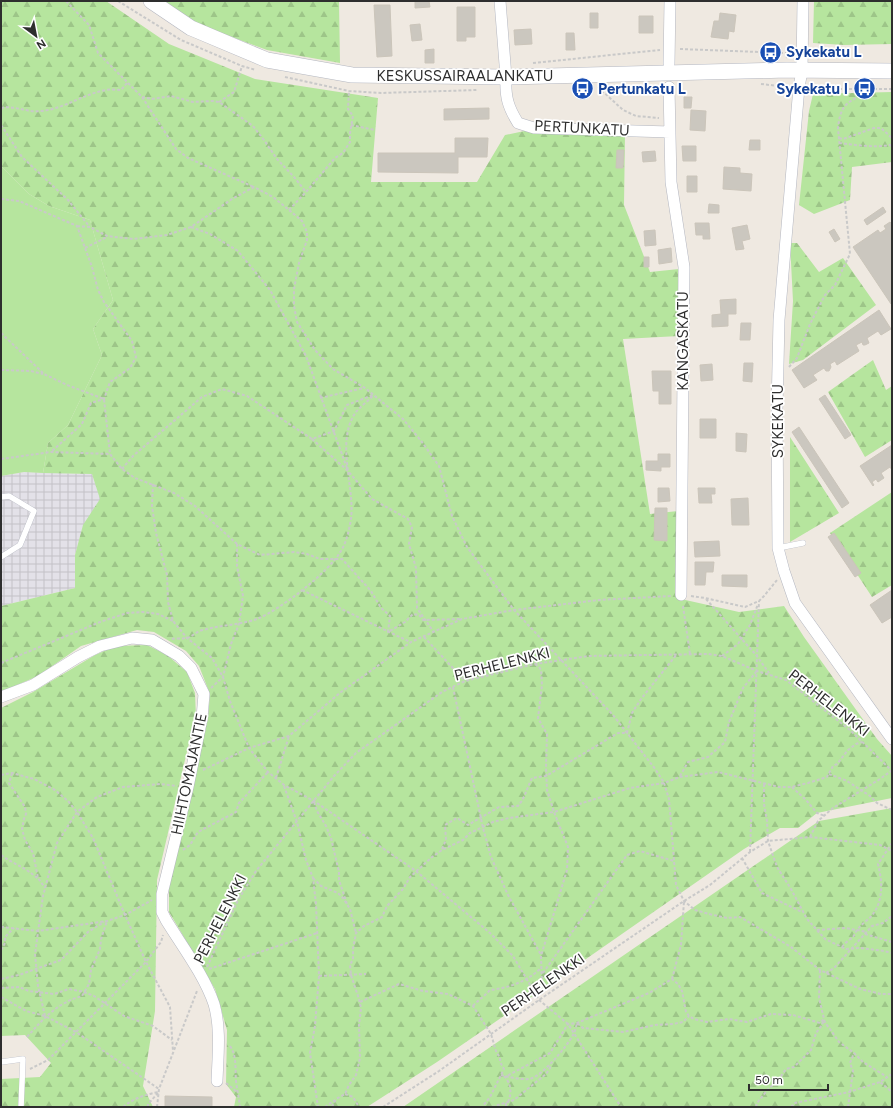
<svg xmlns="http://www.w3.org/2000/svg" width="893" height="1108" viewBox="0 0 893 1108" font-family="Figtree,sans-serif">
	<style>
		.industrial { fill: url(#industrial-grid) }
		.grass { fill: #b6e59e }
		.forest { fill: url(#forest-firs) }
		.building { fill: #cbc7bf; stroke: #cbc5ba }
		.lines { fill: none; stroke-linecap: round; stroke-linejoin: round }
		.lane-casing { stroke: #b4b7c1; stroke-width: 6 }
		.street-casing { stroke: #b4b7c1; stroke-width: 12 }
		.secondary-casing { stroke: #b4b7c1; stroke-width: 16 }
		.path { stroke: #c9c9c9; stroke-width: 2; stroke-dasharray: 3 2; stroke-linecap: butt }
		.lane { stroke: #fff; stroke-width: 5.5 }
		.street { stroke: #fff; stroke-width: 11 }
		.secondary { stroke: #fff; stroke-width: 15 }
		.labels { text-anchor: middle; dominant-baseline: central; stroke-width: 3.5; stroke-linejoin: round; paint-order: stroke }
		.transit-label { font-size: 15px; font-weight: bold; fill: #164399; stroke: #fff; text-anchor: start }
		.street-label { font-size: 15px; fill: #2e2e2e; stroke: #fff }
	</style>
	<defs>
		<pattern id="industrial-grid" width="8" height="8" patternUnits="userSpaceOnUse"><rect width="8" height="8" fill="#e3e1e8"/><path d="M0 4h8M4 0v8" fill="none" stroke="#c3c1c7"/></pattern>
		<pattern id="forest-firs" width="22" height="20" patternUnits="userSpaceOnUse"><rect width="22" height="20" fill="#b6e59e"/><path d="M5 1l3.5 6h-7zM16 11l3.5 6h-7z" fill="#9dc588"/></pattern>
	</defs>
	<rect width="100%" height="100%" fill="#efe9e1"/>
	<!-- industrial -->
	<path class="industrial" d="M24,472L92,474L101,499L82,530L75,555V588L1,606V476Z"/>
	<!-- grass -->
	<path class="grass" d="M1,166L29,194L49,206L90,220L113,300L93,329L102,355L68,425L48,443L43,473L24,472L1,476Z"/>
	<!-- forest -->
	<path class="forest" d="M1,1H106L169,44L255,79L378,98L371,182H477L505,135L529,130L625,135L624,205L650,272L679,269V336L623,339L650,514L678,511L681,599L739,612L784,606L804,637L877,739L892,756V798L817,813L798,828H780L744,849L530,998L437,1062L367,1107H234L236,1097L226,1084L227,1030L215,989L169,912V881L208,718L210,694L199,666L186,651L154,632L137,630L81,646L38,676L1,692V606L75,588V555L83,525L100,499L92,474L43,473L48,443L68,425L102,355L93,329L113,300L90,220L49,206L29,194L1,166Z
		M163,1H339L340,63L267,50L197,24Z
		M814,1H892V44L844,45L813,43Z
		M892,92V162L852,167L850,200L814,214L799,205L809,111L813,94Z
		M790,243H797L819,272L843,258L876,305L803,360L789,364L793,301Z
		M873,360L886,390L892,386V440L865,457L828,392Z
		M790,437L839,513L790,542Z
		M892,492V585L872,597L830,533Z
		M147,645L167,655L187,672L195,693L196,718L188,747L157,880L155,1011L143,1086L153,1107L1,1106V1079L40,1077L51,1063L25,1035L1,1036V708L33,692L95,655L116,646Z
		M892,808V1107H403L819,821Z"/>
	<!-- building -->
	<path class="building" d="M415,1H429L430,7L415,8Z
		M374,5H390L392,56L377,57Z
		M457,7H475V37H466V41H457Z
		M590,13H598V28H590Z
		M720,13L736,15L734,32L729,31L728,39L711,37L714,21H719Z
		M639,16H653V33H639Z
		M420,24L422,40L412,41L410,25Z
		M531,29L532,44L515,45L514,30Z
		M566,33H574L575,50H566Z
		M434,49V63H425V50Z
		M684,97H692L691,108H684Z
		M489,108V119L444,120V109Z
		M691,110L706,111L705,131L690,130Z
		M455,138H488L487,157H458V173L378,172V153H455Z
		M750,140H760V150H749Z
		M682,146H696V161H683Z
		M617,150H624L623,168H616Z
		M655,151L656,161L643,162L642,152Z
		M724,167L740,168V173L752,174L751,191L723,189Z
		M687,176H697V192H687Z
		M709,204L719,205V213H708Z
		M883,207L886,212L867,225L864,220Z
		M890,222L892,224V303L891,304L853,247L878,230L880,233L886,229L884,226Z
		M695,223H709L710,239H703V235H696Z
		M747,225L750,239L742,241L744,249L736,250L732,228Z
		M834,229L840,239L835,242L829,232Z
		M655,230L656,245L645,246L644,231Z
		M671,248L672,262L659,264L658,250Z
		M644,257H649V267H644Z
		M736,299V314H728V326L712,327V315L721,314L720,300Z
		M879,310L891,329L881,335L878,331L867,338L869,343L865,345H863L862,342L856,345L859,351L837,365L835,361L830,364L831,367L829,371H826L824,368L813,375L817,380L804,388L792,370Z
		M741,323H751L750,340H740Z
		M744,363H753L752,382L743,381Z
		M712,364L713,380L701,381L700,365Z
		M652,371H671V404H659V391H653Z
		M825,395L851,435L845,439L819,399Z
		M700,419H716V438H700Z
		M799,427L849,503L842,508L792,432Z
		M736,433L747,434L746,452L736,451Z
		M892,445V470L890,467L881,473L884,478L878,482L876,479L872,482L874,485L873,486L860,466Z
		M658,454H670V467H661V471L646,470V461H658Z
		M658,488H669L670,501L658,502Z
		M698,488H715V494H711L712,503H699Z
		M748,498L749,525H732L731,499Z
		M655,508H667V541L654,540Z
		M834,533L861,573L855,577L828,537Z
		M719,541L720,556L695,557L694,542Z
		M695,562H714L713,572H706L705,585H695Z
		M722,575H747V587L722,586Z
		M892,590V611L891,612L892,617L882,623L870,605Z
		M165,1096L212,1097V1107H165Z"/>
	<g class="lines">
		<defs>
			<path id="lane" d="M1,497L9,496L34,511L20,545L1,557
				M778,548L803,543
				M1,1062L23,1059L21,1107"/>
			<path id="street" d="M500,1L506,77C505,97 508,107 518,123L534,128L670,132
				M803,1L802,71L799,87L779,320L777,410L778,548L784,571L795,603L892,739
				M669,64L670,1
				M669,87L671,182L684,267L681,595
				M1,697L33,685L78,657L100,646L132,638L152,640L179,656L191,668L204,694L202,718L188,787L162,894V912L166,920C182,946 204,975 214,1004C221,1028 218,1055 217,1081"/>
			<path id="secondary" d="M151,1L191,28L267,60L352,75L506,77L787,70L892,71"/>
		</defs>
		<!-- lane casing -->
		<use href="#lane" class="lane-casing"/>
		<!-- street casing -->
		<use href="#street" class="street-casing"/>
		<!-- secondary casing -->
		<use href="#secondary" class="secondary-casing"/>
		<!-- path -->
		<path class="path" d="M66,1L89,25L98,53L142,97L176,149L188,158L254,187
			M118,1L181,40L242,66L256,70
			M680,49L786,53L787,58
			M533,63L660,50
			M285,77L349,91L381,93L477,90
			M761,84L788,87
			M598,87L623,110L636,116L659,118
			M809,88L832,89H892
			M142,97L152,99L171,96L193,102L213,101L219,102L253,126L264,140L277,159L294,177L306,192
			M219,102L234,92L242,66
			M1,108C15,105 27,113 41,111C64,109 83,94 106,90C111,89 116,90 121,90L128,82
			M1,125L22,157L68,200L89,226
			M351,125L375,130
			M839,138L843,139L874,128H881L892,138
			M839,143C856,145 874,148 890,145L892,146
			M1,199L19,201L77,226L92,267L98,290L104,302L132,341L136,357L130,368L110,382L104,399L91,403L82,424L51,452
			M289,210L306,192L335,158L343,153L350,142V133L353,116L348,109L349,91
			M77,226L90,227L107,236L133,239L167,235L191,227L232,199L254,187L273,197L289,210L302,221L307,232V240L299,263L294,289V306L297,322L315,350L333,369L365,388L403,419L422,442L439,466L452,516L467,547L514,610L613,715L656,770L664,783L669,799L676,885L684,901L695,910L709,914L727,918L740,917L791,947L820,970L860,989L881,994H892
			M191,227L210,234L238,251L270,290L306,356L347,468
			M85,248L107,237
			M1,333L44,374L67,385L104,399L110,454L122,469L135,478L174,493L195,506L237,544L260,555L294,552L307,554L320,559H342L371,591L381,608L390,616L388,632L405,622L413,614L419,615L423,620L461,619
			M789,367L797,358L810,324L825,295L835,285L850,254L838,128C839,120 840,112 845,106C851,99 859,99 864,89
			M1,370L31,371L43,374
			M320,398L364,388
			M312,439L348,471L372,499L408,519L412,527L409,544L416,568L417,608L433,631
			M1,459L51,452L110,454
			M122,469L133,456L202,397L222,389L247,396L312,439L334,431L347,405L373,395
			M153,484L152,506L156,533L167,575L168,602L173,621L187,638L212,658L223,677L230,701L249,748L268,772L284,785L314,801L416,871L490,933L513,956L539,1000L568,1024L621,1107
			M302,590L410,642
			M691,596L705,598L745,607L759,601L764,596L777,580
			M706,599L756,655L769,673
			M683,606L690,654
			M424,637L465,681
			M172,639C176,638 182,639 187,638C193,636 197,631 203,630C221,625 239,625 257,619C281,609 328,573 341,551C347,541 349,530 351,519C355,486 335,441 356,412C361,406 368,401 374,395
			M722,656L738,644L750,625L758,604
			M1,663L100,622L127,613L143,612L158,614L173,621
			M535,664L539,667L541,670L542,685L538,718L547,734L546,767L547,790L554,812L568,847L567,870L541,956L542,986L536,995
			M453,687L483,828L491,857L508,895L541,955
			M211,688L223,677L231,644L239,624L243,596L237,566V544
			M203,770L249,748L289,736L341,692L411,642L462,619L514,610L599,600L671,596
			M12,773L9,783L25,807L26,814L24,819L22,829L25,840L33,853L38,878L45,888
			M829,774L847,781L870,796L877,803L892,810
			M1,775L12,773L34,779L55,790L68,801L77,812L93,838L125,915L146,962L170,1007L173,1051
			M680,776L688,762L708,757L725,742L729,722L743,688L756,672
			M276,778L289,736
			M764,784V804L767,821L768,841L777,867L791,889L807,919L825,939L846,949L860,948L884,951L892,953
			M284,786L297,822L306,860L313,878L316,904L319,976L315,1026L310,1053L318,1107
			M792,787L806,800L817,813L825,816
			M314,802L317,811L326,826L331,838L339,872V880L347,904
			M810,837L818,821L833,808L880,779L891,771
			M442,849L446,840L445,825L457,818L468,825L499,807L518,806C525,798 527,788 532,778L546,776L618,733H627L632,713L641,699L677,654
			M183,850L190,845L198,832L236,812L239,803L268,772
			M750,852L759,601
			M1,855C13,864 27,868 38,879
			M742,858L762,893L802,912
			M313,878L321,886L338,893L343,898L350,909L356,933
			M1,927L38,931L107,921L125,915L152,900
			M817,930L846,928L867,932
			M865,934L892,942
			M842,947C845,943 849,940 853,937C855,934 856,931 858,929C862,923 869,920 873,914C884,899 882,880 878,864L892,843
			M1,950L5,943V937L14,928
			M207,967L238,900L256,871L334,776L356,753L442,692L465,681L535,664L562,660L588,656L708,654L722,656L757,671L786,680L850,730L892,771
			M209,969L317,933
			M543,973L627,855L640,851L674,861
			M826,973L834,968L872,926L883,923L892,916
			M319,976L366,974
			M1,979L19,975L61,960L88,932L104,922
			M672,979L681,945L684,901
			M1,988L19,987L29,991L54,994L69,989L84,992L94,996L124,1016L153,1026L172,1040
			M1,997L26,1011L45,1016L76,1032L159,1089
			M360,1002L399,984L423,991L448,994L473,1006L491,1034L496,1051L500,1058V1062L504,1069L490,1097L482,1107
			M473,1006C478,1000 485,996 490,990C509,988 528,981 541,968
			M45,1016L38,986L35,954L43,896L57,843L77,812L97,797L123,787L160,784L177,786
			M824,1020L826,1024L830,1029L839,1042L854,1053L863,1062L887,1077
			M27,1037C44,1018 57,1003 82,996L89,984L91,970L100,949L101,939L107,921
			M230,1046C237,1056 235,1069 236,1081C237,1090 239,1098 240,1107
			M30,1069L48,1060L146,962L161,942L163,935
			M892,1074L880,1082L892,1092
			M501,1075C507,1077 523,1080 529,1079C542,1077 567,1046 573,1035C575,1032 576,1027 577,1023L583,1028L623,1032L655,1025L673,1024L683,1022L689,1016
			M226,1083L237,1092
			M345,1094L353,1097L359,1107
			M508,1102C512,1093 511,1084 505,1077L550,1053L568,1024L577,1023L649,993L672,979L678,984L682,991L686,1012L689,1016L694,1019L707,1022L729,1019L747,1022L771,1014L793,1015L820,1023L824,1019L819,998L820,970
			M506,1103V1107
			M123,1107C134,1098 145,1095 158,1092
			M148,1107V1104L158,1093
			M157,1107L159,1089L197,991
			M325,1107L335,1100
			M332,1107L336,1099L345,1094L349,1085L356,1075L360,1058L359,1025L361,1008L359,999L351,975L350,965L353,959V949L356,933L364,926L382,917L387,906L403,889L410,877L432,857L442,850L463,840L470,833L493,822L509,818L554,812L630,788L664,783L680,777L718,772L779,787H791L808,783L827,777L833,766L837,764L848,750L856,744L862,742
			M383,1107L439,1071L539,1000L684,901L710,885L750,852L768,841L810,837L880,845L892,851
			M492,1107L514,1100L546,1074L550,1068V1065
			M756,1107L757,1103L769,1088L777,1082L786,1069L794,1067L811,1050L816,1033L822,1025L824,1020
			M791,1107L795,1103L849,1092L880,1082
			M848,1107L853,1071L850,1063L854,1053"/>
		<!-- lane -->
		<use href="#lane" class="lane"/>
		<!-- street -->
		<use href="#street" class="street"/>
		<!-- secondary -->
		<use href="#secondary" class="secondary"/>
	</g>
	<!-- icons -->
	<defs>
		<symbol id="bus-disc" viewBox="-11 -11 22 22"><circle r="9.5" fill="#1a4fb4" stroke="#fff"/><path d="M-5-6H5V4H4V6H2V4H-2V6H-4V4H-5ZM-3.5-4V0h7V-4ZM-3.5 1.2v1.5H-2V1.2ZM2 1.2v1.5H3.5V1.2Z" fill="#fff"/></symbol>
	</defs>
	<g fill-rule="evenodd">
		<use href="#bus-disc" x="758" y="40" width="25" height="25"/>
		<use href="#bus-disc" x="570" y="76" width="25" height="25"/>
		<use href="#bus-disc" x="852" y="76" width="25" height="25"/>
	</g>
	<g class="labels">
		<!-- transit labels -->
		<g class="transit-label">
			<text x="786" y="52">Sykekatu L</text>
			<text x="598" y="89">Pertunkatu L</text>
			<text x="848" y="89" text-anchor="end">Sykekatu I</text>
		</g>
		<!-- street labels -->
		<g class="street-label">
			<text x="465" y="76">KESKUSSAIRAALANKATU</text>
			<text transform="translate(582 128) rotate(3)">PERTUNKATU</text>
			<text transform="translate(683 341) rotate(-90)">KANGASKATU</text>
			<text transform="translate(778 421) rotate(-90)">SYKEKATU</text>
			<text transform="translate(502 664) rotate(-14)">PERHELENKKI</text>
			<text transform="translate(829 703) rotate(38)">PERHELENKKI</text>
			<text transform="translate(189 774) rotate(-78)">HIIHTOMAJANTIE</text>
			<text transform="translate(220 919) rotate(-63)">PERHELENKKI</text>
			<text transform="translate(543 985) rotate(-35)">PERHELENKKI</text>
		</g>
	</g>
	<!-- border -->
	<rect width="893" height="1108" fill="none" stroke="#2e2e2e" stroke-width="4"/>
	<!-- north arrow -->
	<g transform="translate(36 36) rotate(148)" stroke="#ffffff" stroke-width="3" paint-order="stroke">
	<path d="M0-3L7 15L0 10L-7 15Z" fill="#2e2e2e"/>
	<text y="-6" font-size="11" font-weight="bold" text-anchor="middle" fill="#2e2e2e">N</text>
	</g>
	<!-- scale -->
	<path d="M749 1084v6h79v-6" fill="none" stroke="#2e2e2e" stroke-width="2"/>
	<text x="755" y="1084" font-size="12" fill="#2e2e2e" stroke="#ffffff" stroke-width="3" paint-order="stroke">50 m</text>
</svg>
